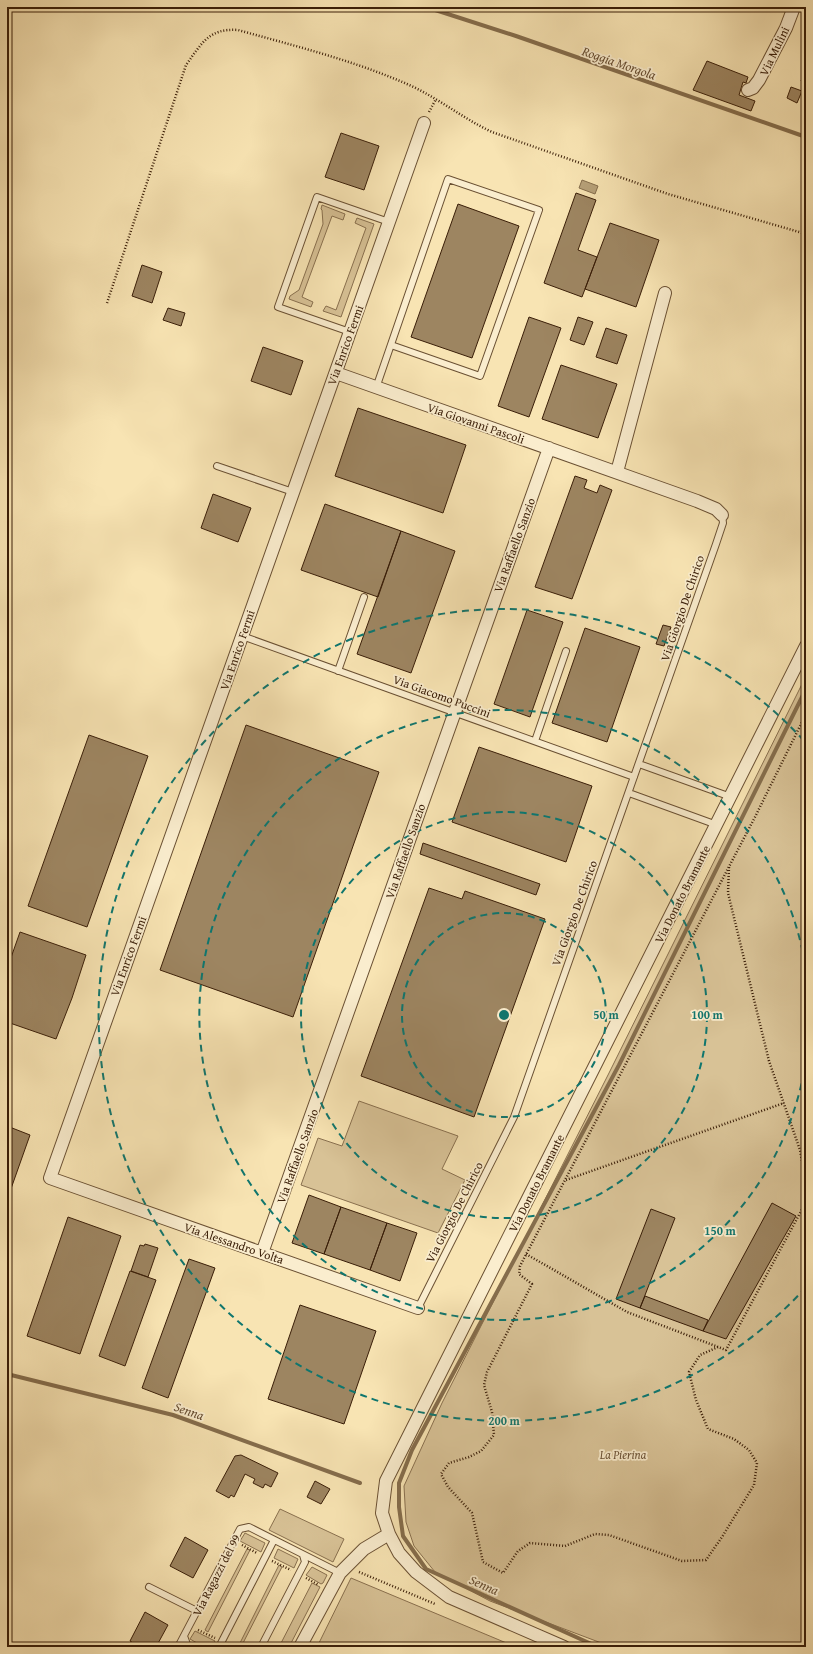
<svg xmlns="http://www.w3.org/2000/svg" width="813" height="1654" viewBox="0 0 813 1654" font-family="'Gentium Book Plus',serif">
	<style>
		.green { fill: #d8c296; stroke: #89704f }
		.water { fill: #b7a179; stroke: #856d4c }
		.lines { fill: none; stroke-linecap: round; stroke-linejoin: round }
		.stream { stroke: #856d4c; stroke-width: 4 }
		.building { fill: #9d8561; stroke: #3a1e08 }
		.service-casing { stroke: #6a5033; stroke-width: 8 }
		.minor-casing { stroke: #6a5033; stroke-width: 14 }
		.path { stroke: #3a1e08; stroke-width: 2.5; stroke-dasharray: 1 2; stroke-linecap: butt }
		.service { stroke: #faedce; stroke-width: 6 }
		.minor { stroke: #faedce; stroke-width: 12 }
		.ring { fill: none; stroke: #0f766e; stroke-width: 2; stroke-dasharray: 7 5 }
		.labels { text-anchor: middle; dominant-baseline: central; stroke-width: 3.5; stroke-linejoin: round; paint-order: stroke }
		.street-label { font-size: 12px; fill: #3a1e08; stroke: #faedce }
		.park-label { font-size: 12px; font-style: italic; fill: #694f33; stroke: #faedce }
		.water-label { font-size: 13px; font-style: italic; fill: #664c30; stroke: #faedce }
		.centre { fill: #0f766e; stroke: #faedce; stroke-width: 2 }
		.ring-label { font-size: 12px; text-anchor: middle; font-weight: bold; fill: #0f766e; stroke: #faedce; stroke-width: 3.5; stroke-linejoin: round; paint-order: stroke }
	</style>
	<rect width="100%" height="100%" fill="#f8e4b3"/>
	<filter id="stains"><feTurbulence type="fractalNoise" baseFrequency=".005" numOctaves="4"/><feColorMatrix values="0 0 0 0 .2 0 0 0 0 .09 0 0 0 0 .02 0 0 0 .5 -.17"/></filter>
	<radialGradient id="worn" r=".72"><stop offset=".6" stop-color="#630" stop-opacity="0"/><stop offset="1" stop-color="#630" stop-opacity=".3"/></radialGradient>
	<!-- green -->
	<path class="green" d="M322,205L345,214L343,220L332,216L302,297L313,302L311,307L289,299L290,296L299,290L323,224L322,210L321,209Z
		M357,218L374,224L341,317L323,311L326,306L336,310L366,228L355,223Z
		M806,676V1647H612L490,1601L435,1572L414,1546L406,1522L404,1486L442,1403L609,1073Z
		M359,1101L458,1136L442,1169L465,1180L438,1233L301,1185L318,1138L342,1146Z
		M280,1509L344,1539L333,1562L269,1530Z
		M245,1533L265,1543L261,1552L240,1541Z
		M247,1549L250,1550L208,1632L205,1630Z
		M278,1549L298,1559L294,1568L274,1558Z
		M279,1565L282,1567L241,1647H238Z
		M312,1567L327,1575L323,1583L321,1584L306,1575Z
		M351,1578L516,1647H317Z
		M312,1583L320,1587L289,1647H279Z
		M195,1631L215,1641L212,1647H204L190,1639Z"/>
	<!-- water -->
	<path class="water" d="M582,180L598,186L595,194L579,188Z"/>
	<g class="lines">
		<!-- stream -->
		<path class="stream" d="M426,7L516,36L806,137
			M7,1374L173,1415L360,1483
			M598,1647L426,1569L403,1536L399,1507V1483L412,1450L619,1065L806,689"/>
	</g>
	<!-- building -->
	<path class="building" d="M707,61L748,77L746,83L743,82L739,95L755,101L751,111L693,90Z
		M806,68V82L801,81Z
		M791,87L802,91L797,103L787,98Z
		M341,133L379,146L364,190L325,177Z
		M576,193L596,200L578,250L597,257L582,297L544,283Z
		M458,204L519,226L472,358L411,337Z
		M610,223L659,240L636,307L585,289Z
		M142,265L162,272L152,303L132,296Z
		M168,308L185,313L181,326L163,320Z
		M529,317L561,328L529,417L498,406Z
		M578,317L593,322L584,345L570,340Z
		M606,328L627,335L617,364L596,357Z
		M263,347L303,361L291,395L251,381Z
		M561,365L617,384L598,438L542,419Z
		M358,408L466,445L443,513L335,476Z
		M575,476L587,480L584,488L597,493L600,485L612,490L572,599L535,587Z
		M213,494L251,508L238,542L201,528Z
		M325,504L401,531L378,597L301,570Z
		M401,531L455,551L411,673L357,654Z
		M527,610L563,622L530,717L494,704Z
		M663,625L671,627L664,646L656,644Z
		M585,628L640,647L607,742L552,723Z
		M246,725L379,772L293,1017L160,970Z
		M89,735L148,756L87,927L28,906Z
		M479,747L592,786L566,862L452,822Z
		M423,843L540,884L536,895L420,854Z
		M429,888L462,899L465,891L545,919L474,1117L361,1076Z
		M20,932L86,955L72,998L56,1039L7,1022V969Z
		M7,1126L30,1135L7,1200Z
		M309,1195L341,1207L324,1254L292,1243Z
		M772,1203L796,1216L726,1339L703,1331Z
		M341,1207L387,1223L370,1270L324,1254Z
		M651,1209L675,1218L640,1308L616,1299Z
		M68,1217L121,1236L80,1354L27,1336Z
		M387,1223L417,1233L400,1281L370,1270Z
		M145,1244L158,1248L148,1277L131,1271L140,1245L144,1246Z
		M189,1259L215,1268L168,1398L142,1388Z
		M130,1271L156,1280L125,1366L99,1356Z
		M645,1296L708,1320L703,1331L640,1308Z
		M300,1305L376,1331L344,1424L268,1399Z
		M241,1455L278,1473L271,1487L265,1484L263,1488L253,1483L255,1479L245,1474L234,1497L231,1495L229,1498L216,1491L235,1456Z
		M315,1481L330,1489L321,1504L307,1497Z
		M185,1537L208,1550L193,1578L170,1566Z
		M145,1612L168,1625L156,1647H140L130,1641Z"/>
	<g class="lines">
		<defs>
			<path id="service" d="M350,332L278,307L317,197L389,222
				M376,388L448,179L539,210L480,376L391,345
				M217,466L293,492
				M242,636L634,777
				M338,671L364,597
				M535,741L566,651
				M639,764L731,797
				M629,793L717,825
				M418,1308L514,1117L716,544L723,523L722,515
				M149,1587L197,1611
				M184,1636L188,1647
				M178,1647L240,1529L249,1527L340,1573
				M219,1647L274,1540
				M261,1647L305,1562L303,1555"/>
			<path id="minor" d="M748,90L753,88L759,80L786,28L794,7
				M336,373L697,501L716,509L722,515
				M617,472L665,293
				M262,1253L549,448
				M418,1308L50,1178L424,123
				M300,1647L340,1573L364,1549L389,1534
				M564,1647L449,1597L416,1572L399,1553L389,1534L382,1513L386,1481L806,646"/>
		</defs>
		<!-- service casing -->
		<use href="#service" class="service-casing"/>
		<!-- minor casing -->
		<use href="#minor" class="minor-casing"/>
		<!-- path -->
		<path class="path" d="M429,112L436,99
			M107,303L186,65C202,43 209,28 238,30C295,46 352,60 407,84C437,97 462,118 492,132L668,194L806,234
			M729,867L728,893L769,1061L800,1150L806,1185
			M566,1180L784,1103
			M526,1254L627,1312L726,1350L806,1202
			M718,1347L700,1355L689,1372L696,1400L708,1429L734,1439L749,1450L757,1463L754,1485L722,1537L706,1560L682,1561L609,1535L595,1534L565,1546L530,1543L518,1551L503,1573L483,1562L472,1513L448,1487L441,1474L449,1463L469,1457L481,1451L494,1435L492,1412L484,1385L487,1372L532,1284L519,1274L520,1266L755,817L806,714
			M242,1545L257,1553
			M272,1561L291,1570
			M359,1572L435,1604
			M306,1578L319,1585
			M198,1630L215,1638"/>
		<!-- service -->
		<use href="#service" class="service"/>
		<!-- minor -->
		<use href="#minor" class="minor"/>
	</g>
	<!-- distance rings -->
	<g class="ring">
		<circle cx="504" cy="1015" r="102"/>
		<circle cx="504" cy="1015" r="203"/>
		<path d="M806 1060A305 305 0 1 1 806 970"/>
		<path d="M806 1287A406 406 0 1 1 806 743"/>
	</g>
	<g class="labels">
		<!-- street labels -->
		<g class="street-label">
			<text transform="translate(774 51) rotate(-64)">Via Mulini</text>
			<text transform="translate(345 345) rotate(-70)">Via Enrico Fermi</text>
			<text transform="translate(476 423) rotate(19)">Via Giovanni Pascoli</text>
			<text transform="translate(514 545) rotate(-70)">Via Raffaello Sanzio</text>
			<text transform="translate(682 608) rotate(-71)">Via Giorgio De Chirico</text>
			<text transform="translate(237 650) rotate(-71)">Via Enrico Fermi</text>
			<text transform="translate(442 696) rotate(20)">Via Giacomo Puccini</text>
			<text transform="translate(405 851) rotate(-71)">Via Raffaello Sanzio</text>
			<text transform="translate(682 894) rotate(-63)">Via Donato Bramante</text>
			<text transform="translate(574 913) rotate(-70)">Via Giorgio De Chirico</text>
			<text transform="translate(128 956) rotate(-70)">Via Enrico Fermi</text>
			<text transform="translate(297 1156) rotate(-70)">Via Raffaello Sanzio</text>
			<text transform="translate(536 1183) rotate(-63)">Via Donato Bramante</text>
			<text transform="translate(454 1212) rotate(-63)">Via Giorgio De Chirico</text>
			<text transform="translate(234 1243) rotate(19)">Via Alessandro Volta</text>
			<text transform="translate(216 1575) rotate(-63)">Via Ragazzi del 99</text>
		</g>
		<!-- park labels -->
		<g class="park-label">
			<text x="623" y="1454">La Pierina</text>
		</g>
		<!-- water labels -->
		<g class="water-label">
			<text transform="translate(619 63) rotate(19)">Roggia Morgola</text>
			<text transform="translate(189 1411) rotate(19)">Senna</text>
			<text transform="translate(484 1585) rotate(24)">Senna</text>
		</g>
	</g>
	<circle cx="504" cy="1015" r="6" class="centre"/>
	<g class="ring-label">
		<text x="606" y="1019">50 m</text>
		<text x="707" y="1019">100 m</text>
		<text x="720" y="1235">150 m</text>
		<text x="504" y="1425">200 m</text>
	</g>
	<!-- margin -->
	<rect width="813" height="1654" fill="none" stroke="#f8e4b3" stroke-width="24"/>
	<rect x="8" y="8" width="797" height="1638" fill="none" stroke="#3a1e08" stroke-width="2"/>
	<rect x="12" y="12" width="789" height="1630" fill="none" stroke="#3a1e08"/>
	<rect width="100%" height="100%" filter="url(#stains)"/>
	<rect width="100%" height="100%" fill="url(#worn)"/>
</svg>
